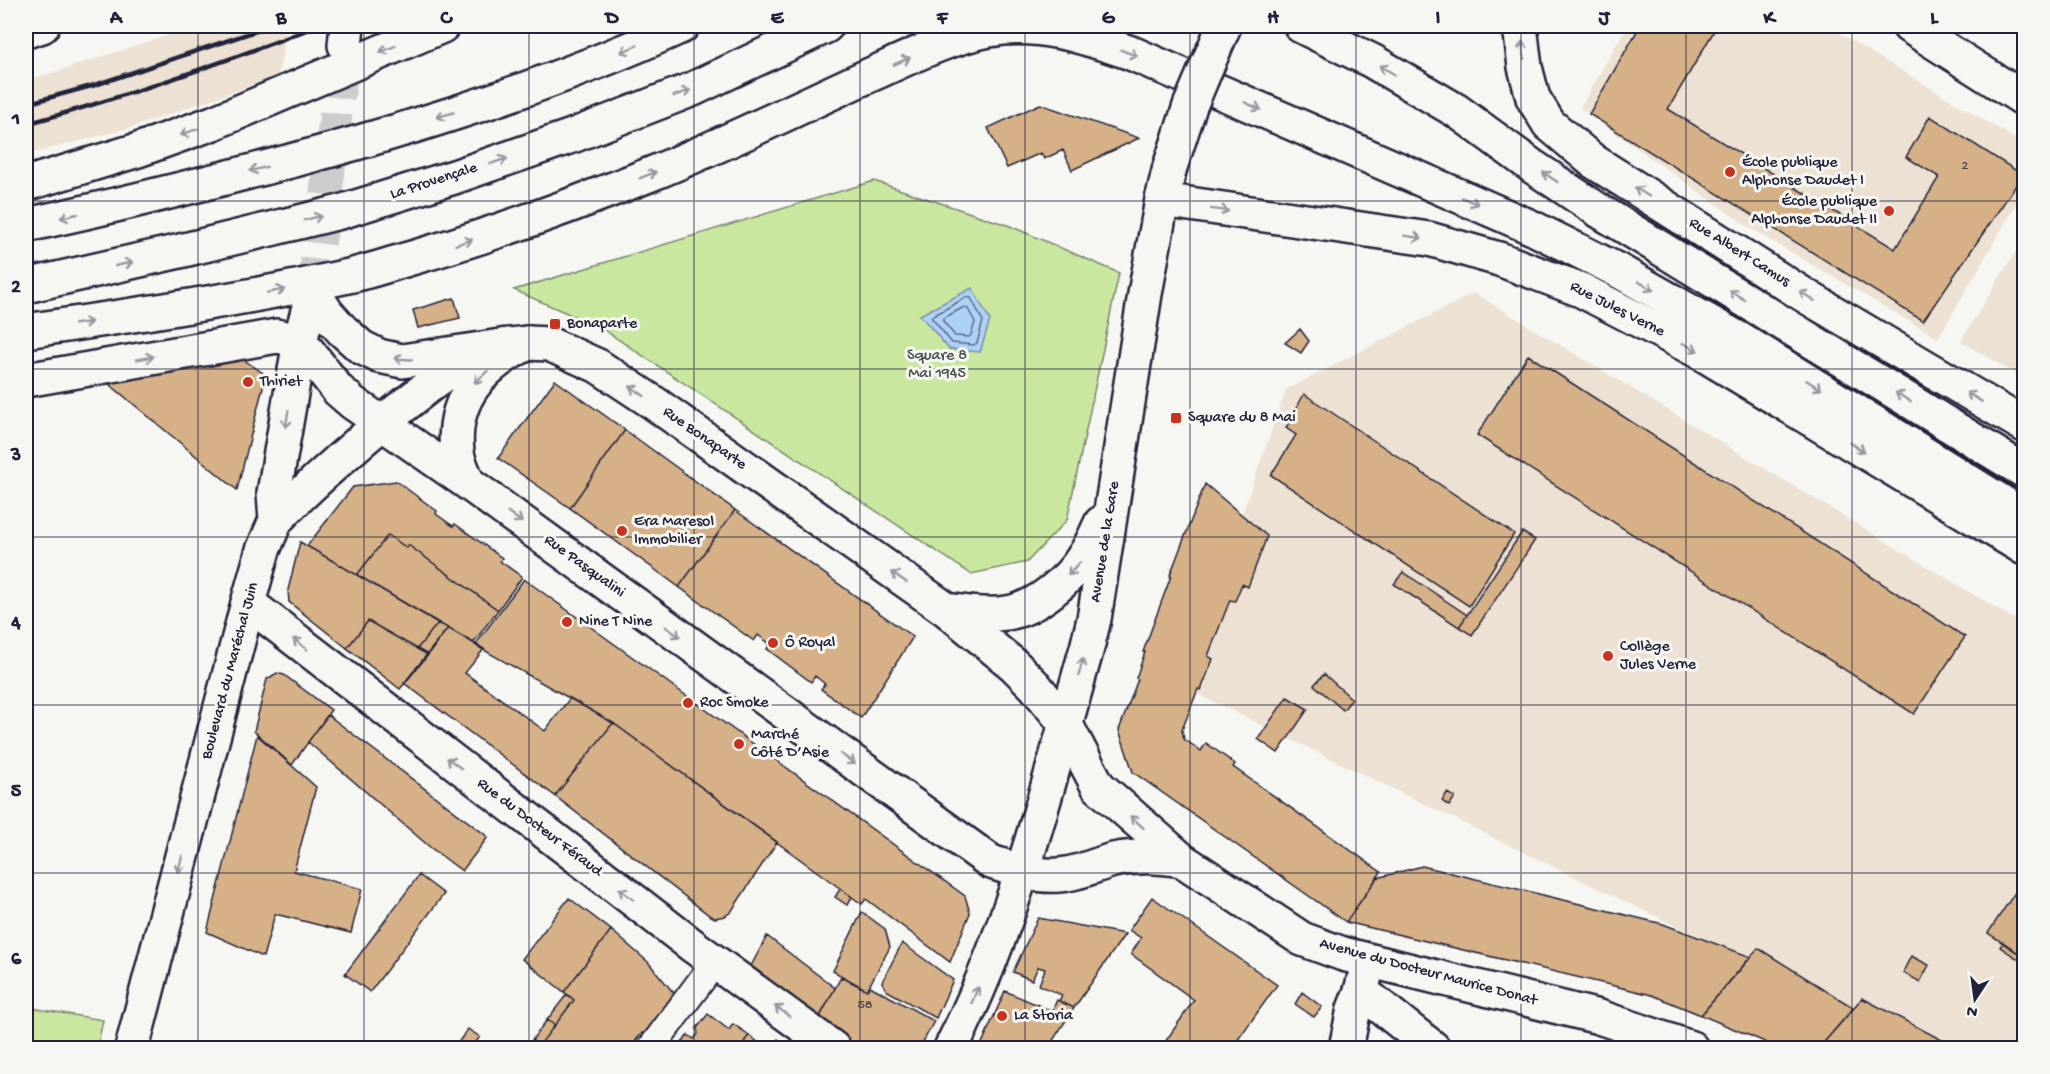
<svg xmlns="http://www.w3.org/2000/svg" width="2050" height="1074" viewBox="0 0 2050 1074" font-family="'Gochi Hand',sans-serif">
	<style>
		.built { fill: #ece1d2 }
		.green { fill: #c9e79f; stroke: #76846d; stroke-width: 1.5 }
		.water { fill: #aed2f6; stroke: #768cab; stroke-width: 1.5 }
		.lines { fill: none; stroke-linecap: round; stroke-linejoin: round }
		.shore { stroke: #5a6886; stroke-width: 1.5 }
		.building { fill: #d6b187; stroke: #22223b; stroke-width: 1.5 }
		.secondary-tunnel { stroke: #cccccd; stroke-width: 33; stroke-dasharray: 33 16; stroke-linecap: butt }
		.pedestrian-casing { stroke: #22223b; stroke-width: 30 }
		.minor-casing { stroke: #22223b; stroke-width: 38 }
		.tertiary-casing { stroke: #22223b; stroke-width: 38 }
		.secondary-casing { stroke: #22223b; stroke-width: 38 }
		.motorway-casing { stroke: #22223b; stroke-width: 38 }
		.pedestrian { stroke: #f6f6f2; stroke-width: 26 }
		.minor { stroke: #f6f6f2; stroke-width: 33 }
		.tertiary { stroke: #f6f6f2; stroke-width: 33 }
		.secondary { stroke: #f6f6f2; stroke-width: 33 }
		.motorway { stroke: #f6f6f2; stroke-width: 33 }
		.rail { stroke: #22223b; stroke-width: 4.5 }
		.secondary-bridge-casing { stroke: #22223b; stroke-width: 38; stroke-linecap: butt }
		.secondary-bridge { stroke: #f6f6f2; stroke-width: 33 }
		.oneway { stroke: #9797a0 }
		.grid { fill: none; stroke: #22223b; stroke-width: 1.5; stroke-opacity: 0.55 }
		.poi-dot { fill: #c8321e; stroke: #f6f6f2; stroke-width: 2 }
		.labels { text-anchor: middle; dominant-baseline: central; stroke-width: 6; stroke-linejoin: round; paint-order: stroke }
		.number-label { font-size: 14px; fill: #4f464e }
		.poi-label { font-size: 16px; fill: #22223b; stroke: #f6f6f2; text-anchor: start }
		.street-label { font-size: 16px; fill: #22223b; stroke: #f6f6f2 }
		.park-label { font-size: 16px; fill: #4c5354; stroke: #f6f6f2 }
		.neatline { fill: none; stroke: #22223b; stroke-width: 2 }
		.grid-label { font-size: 20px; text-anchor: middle; font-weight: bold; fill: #22223b }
	</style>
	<rect width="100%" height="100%" fill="#f6f6f2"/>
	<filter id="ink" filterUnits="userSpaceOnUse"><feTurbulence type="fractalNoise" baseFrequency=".0167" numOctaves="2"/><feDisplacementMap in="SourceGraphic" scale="12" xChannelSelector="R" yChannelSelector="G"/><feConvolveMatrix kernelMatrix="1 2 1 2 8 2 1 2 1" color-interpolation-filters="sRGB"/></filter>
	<g filter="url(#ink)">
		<!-- built -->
		<path class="built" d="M196,26H287L278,76L133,127L26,155V80L55,72Z
			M1627,26H1827L2024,144V191L1938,338L1753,230L1580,108Z
			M2024,238V379L1961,341Z
			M1474,293L2024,625V1048H1927L1181,686L1286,390Z"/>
		<!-- green -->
		<path class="green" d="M874,181L1010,226L1119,273L1067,520L1027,562L971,574L601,328L514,290Z
			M26,1007L103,1020L97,1048H26Z"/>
		<!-- water -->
		<path class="water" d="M972,288L990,320L980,352L949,349L920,315Z"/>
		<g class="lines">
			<!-- shore -->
			<path class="shore" d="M967,297L971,298L983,321L977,343L974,345L952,343L931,317Z
				M964,307L968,309L975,322L971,335L969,337L955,336L943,321L944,318Z"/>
		</g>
		<!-- building -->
		<path class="building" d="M1640,26H1717L1668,109L1895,249L1939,177L1906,157L1930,116L2023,175L1923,321L1589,114Z
			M1040,104L1139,138L1072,170L1063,150L1044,159L1041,153L1007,168L988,128Z
			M454,298L460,318L418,328L413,310Z
			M1300,329L1309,341L1301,353L1285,343Z
			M235,354L266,375L237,490L102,378Z
			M1528,355L1965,637L1914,714L1477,435Z
			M555,380L625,430L570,508L498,458Z
			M1304,394L1514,534L1469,606L1271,475L1296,435L1286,428Z
			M625,430L735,510L679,587L570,508Z
			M396,481L437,511L436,514L453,526L455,524L502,558L500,561L522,577L498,610L408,545L407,548L388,535L357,575L307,546L353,487Z
			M1205,484L1267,536L1248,587L1242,584L1235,601L1230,600L1208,656L1213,659L1201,690L1198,689L1182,730L1184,739L1201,751L1206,743L1235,764L1233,767L1381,872L1346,922L1133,772L1119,730L1138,679L1136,678L1145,652H1143L1171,576L1170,575Z
			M735,510L913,637L861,718L821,689L825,684L815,676L811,682L767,649L770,644L758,635L754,641L679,587Z
			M1522,532L1535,540L1472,635L1459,627Z
			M388,535L407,548L408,545L498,610L473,643L357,575Z
			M300,542L357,575L438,623L417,649L368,621L347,648L289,602L288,590Z
			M1403,572L1467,615L1459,627L1394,584Z
			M524,579L965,896L970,913L950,962L866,899L862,904L852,897L613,723L475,645Z
			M368,621L428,655L400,689L347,648Z
			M438,623L448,628L428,655L417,649Z
			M448,628L484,649L465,673L545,731L570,698L613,723L555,796L404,683Z
			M277,673L284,675L331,710L292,765L254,731L267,679Z
			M1324,674L1352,699L1343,710L1314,685Z
			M1287,697L1308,709L1278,753L1258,739Z
			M328,715L488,837L462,871L431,848L308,742Z
			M613,723L777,842L731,912L725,916L715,918L709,915L555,796Z
			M257,735L316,787L294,871L362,889L351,933L275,914L263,957L207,932Z
			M1447,793L1455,797L1449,806L1442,801Z
			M1422,866L1663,924L1751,957L1701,1015L1652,995L1346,922L1377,878Z
			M419,875L444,894L370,992L345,974Z
			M2024,879V957L1988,933Z
			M840,889L852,897L847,905L835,897Z
			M1152,897L1277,985L1232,1048H1161L1194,1000L1131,954L1141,938L1129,930Z
			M569,898L611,930L564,992L522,959Z
			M862,912L885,929L890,947L867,990L833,971Z
			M1038,918L1125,934L1074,1008L1059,1001L1062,995L1039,985L1045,969L1038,967L1032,980L1013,972Z
			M611,930L648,962L678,998L653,1032L642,1033L630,1048H525L532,1040L539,1046L574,1000L564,992Z
			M767,936L835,988L817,1022L751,966Z
			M2003,942L2024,957V963L2000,947Z
			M902,943L953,980L936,1018L886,990L882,982Z
			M1758,948L1854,1008L1819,1048H1779L1701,1015Z
			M1911,956L1929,965L1920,982L1904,973V970Z
			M841,977L867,990L870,986L934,1021L920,1048H846L819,1019Z
			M1005,991L1052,1011L1057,1000L1074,1008L1048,1048H980Z
			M1302,992L1322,1007L1314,1017L1295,1004Z
			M567,994L574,1000L555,1025L547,1020Z
			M1862,998L1957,1048H1819Z
			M708,1014L729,1030L733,1024L749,1035L744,1042L753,1048H678L688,1035L694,1039L698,1034L697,1028Z
			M547,1020L555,1025L539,1046L532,1040Z
			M468,1029L480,1037L471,1048H454Z
			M749,1035L765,1048H753L744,1042Z
			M778,1039L791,1048H771Z
			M66,1042L72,1048H50Z"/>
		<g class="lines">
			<!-- secondary-tunnel -->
			<path class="secondary-tunnel" d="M313,292L345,45"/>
			<defs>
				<path id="pedestrian" d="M651,1048L715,962"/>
				<path id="minor" d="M1520,26L1525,67L1533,98L1549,124L1593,161L1804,295L2024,425
					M26,31L42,26
					M1162,200L1429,239L1499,259L1581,290L1698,351L2024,548
					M26,380L277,336L300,341
					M248,603L693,946L833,1048
					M1369,961L1361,991L1433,1048
					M1346,1048L1354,1009L1361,991"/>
				<path id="tertiary" d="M300,341L338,390L353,403L468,483L991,862C1013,869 1036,877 1059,875C1078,874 1095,865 1113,860C1137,855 1158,856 1182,860
					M468,483C464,473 458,462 457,452C451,398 483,365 528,343
					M1065,723L1098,786L1182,860L1302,939L1343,954L1599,1017L1691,1048"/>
				<path id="secondary" d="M1909,26L2024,99
					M345,45L347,26
					M313,292L327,313L342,330L361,347L379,356L402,361L501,346L528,343L549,344L598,366L654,403L947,610L1014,665L1035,686L1065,723
					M276,520C312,482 352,448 393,414C419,394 444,373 471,355
					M947,610C967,613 987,616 1007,613C1035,609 1070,580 1084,556C1091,546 1096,534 1101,523
					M132,1048L248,603L263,550L276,520L274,493L300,341L313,292
					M951,1048C1015,922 1048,784 1087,648L1094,619L1145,294L1162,200L1170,167"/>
				<path id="motorway" d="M1301,26L1372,61L1457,111L1532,166L1598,210L2024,471
					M26,184L138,150L213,123L442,26
					M26,225C94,211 162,194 229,177C384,138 537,92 682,26
					M26,286L180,251L340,212L454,177L572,136L693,89L826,26
					M26,331C135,315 245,299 353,275C374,270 394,263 415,257C495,234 574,205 651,174C726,144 797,108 870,75C908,58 947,38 989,30C1038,21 1085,37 1131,53L1533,228L1619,271L1748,344L2024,516"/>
			</defs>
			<!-- pedestrian casing -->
			<use href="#pedestrian" class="pedestrian-casing"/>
			<!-- minor casing -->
			<use href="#minor" class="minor-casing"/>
			<!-- tertiary casing -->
			<use href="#tertiary" class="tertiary-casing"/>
			<!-- secondary casing -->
			<use href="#secondary" class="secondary-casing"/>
			<!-- motorway casing -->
			<use href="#motorway" class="motorway-casing"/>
			<!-- pedestrian -->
			<use href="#pedestrian" class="pedestrian"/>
			<!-- minor -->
			<use href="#minor" class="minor"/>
			<!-- tertiary -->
			<use href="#tertiary" class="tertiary"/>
			<!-- secondary -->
			<use href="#secondary" class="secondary"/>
			<!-- motorway -->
			<use href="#motorway" class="motorway"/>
			<!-- rail -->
			<path class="rail" d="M26,104L95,85L271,26
				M26,124C125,97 222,63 317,26"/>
			<defs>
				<path id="secondary-bridge" d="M1170,167L1190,106L1224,26"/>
			</defs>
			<!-- secondary-bridge casing -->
			<use href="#secondary-bridge" class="secondary-bridge-casing"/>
			<!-- secondary-bridge -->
			<use href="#secondary-bridge" class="secondary-bridge"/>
		</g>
		<!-- one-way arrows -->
		<defs><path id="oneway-shaft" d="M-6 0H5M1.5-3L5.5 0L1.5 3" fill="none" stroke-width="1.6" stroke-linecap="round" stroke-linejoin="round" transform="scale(1.5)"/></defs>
		<g class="oneway">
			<use href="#oneway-shaft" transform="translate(388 49) rotate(157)"/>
			<use href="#oneway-shaft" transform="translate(629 49) rotate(157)"/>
			<use href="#oneway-shaft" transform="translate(1523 50) rotate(-97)"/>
			<use href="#oneway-shaft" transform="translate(1129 53) rotate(21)"/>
			<use href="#oneway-shaft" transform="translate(902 61) rotate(-24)"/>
			<use href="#oneway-shaft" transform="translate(1387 70) rotate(-150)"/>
			<use href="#oneway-shaft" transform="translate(682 93) rotate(-21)"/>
			<use href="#oneway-shaft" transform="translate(1253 106) rotate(24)"/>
			<use href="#oneway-shaft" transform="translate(445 115) rotate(163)"/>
			<use href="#oneway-shaft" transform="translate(189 132) rotate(160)"/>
			<use href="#oneway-shaft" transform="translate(499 161) rotate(-19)"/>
			<use href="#oneway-shaft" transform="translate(258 169) rotate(166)"/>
			<use href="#oneway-shaft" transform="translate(648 175) rotate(-22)"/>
			<use href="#oneway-shaft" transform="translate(1550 177) rotate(-146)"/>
			<use href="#oneway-shaft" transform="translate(1642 192) rotate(-148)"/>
			<use href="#oneway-shaft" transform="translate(1470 201) rotate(23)"/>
			<use href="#oneway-shaft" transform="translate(1220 210) rotate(7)"/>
			<use href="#oneway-shaft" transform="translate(69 216) rotate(167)"/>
			<use href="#oneway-shaft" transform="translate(313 218) rotate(-14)"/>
			<use href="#oneway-shaft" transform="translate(1413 237) rotate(9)"/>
			<use href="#oneway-shaft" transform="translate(464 242) rotate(-18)"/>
			<use href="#oneway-shaft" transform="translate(124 264) rotate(-13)"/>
			<use href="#oneway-shaft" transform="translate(1646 286) rotate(30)"/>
			<use href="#oneway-shaft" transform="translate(276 291) rotate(-11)"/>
			<use href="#oneway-shaft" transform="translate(1737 295) rotate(-148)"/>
			<use href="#oneway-shaft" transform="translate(1807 296) rotate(-148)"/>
			<use href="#oneway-shaft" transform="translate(83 323) rotate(-8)"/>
			<use href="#oneway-shaft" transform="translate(1690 347) rotate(28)"/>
			<use href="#oneway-shaft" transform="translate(145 358) rotate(-10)"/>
			<use href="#oneway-shaft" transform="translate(403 359) rotate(-177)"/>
			<use href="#oneway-shaft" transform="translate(481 377) rotate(138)"/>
			<use href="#oneway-shaft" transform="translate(1814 385) rotate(32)"/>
			<use href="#oneway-shaft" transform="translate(637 391) rotate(-146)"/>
			<use href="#oneway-shaft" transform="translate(1903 397) rotate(-148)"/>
			<use href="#oneway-shaft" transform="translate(1974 397) rotate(-149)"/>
			<use href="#oneway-shaft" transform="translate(287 419) rotate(99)"/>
			<use href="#oneway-shaft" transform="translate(1857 447) rotate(31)"/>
			<use href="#oneway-shaft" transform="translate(515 517) rotate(36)"/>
			<use href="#oneway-shaft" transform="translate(1074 569) rotate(132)"/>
			<use href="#oneway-shaft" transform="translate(899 577) rotate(-145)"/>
			<use href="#oneway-shaft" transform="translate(673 632) rotate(36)"/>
			<use href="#oneway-shaft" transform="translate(300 644) rotate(-142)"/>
			<use href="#oneway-shaft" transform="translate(1081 667) rotate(-74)"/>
			<use href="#oneway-shaft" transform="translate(848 759) rotate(36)"/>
			<use href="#oneway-shaft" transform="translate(454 763) rotate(-143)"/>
			<use href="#oneway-shaft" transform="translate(1137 822) rotate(-138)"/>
			<use href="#oneway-shaft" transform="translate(180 864) rotate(105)"/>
			<use href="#oneway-shaft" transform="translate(626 894) rotate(-143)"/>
			<use href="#oneway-shaft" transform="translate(975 995) rotate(-67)"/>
			<use href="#oneway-shaft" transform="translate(782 1011) rotate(-144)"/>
		</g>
	</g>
	<!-- grid -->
	<path class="grid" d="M198,26V1048M364,26V1048M529,26V1048M694,26V1048M860,26V1048M1025,26V1048M1190,26V1048M1356,26V1048M1521,26V1048M1686,26V1048M1852,26V1048M26,201H2024M26,369H2024M26,537H2024M26,705H2024M26,873H2024"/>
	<!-- markers -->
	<g class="poi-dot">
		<circle cx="1730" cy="172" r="6"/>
		<circle cx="1889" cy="211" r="6"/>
		<rect x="549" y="318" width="12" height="12" rx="3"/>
		<circle cx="248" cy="382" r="6"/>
		<rect x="1170" y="412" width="12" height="12" rx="3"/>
		<circle cx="622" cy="531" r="6"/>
		<circle cx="567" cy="622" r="6"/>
		<circle cx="773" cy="643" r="6"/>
		<circle cx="1608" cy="656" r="6"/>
		<circle cx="688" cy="703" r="6"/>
		<circle cx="739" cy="744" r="6"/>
		<circle cx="1002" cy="1016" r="6"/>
	</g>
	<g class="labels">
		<!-- number labels -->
		<g class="number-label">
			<text x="1965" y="166">2</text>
			<text x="865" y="1005">58</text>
		</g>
		<!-- poi labels -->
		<g class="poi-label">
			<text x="1742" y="163">École publique<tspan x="1742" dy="18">Alphonse Daudet I</tspan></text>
			<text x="1877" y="202" text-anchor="end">École publique<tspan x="1877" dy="18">Alphonse Daudet II</tspan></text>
			<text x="567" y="324">Bonaparte</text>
			<text x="260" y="382">Thiriet</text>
			<text x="1188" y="418">Square du 8 Mai</text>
			<text x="634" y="522">Era Maresol<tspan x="634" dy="18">Immobilier</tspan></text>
			<text x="579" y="622">Nine T Nine</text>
			<text x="785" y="643">Ô Royal</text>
			<text x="1620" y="647">Collège<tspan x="1620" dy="18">Jules Verne</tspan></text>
			<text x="700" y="703">Roc Smoke</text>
			<text x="751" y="735">Marché<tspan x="751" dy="18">Côté D’Asie</tspan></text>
			<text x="1014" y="1016">La Storia</text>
		</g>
		<!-- street labels -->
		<g class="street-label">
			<text transform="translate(434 182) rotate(-18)">La Provençale</text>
			<text transform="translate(1739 253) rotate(32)">Rue Albert Camus</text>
			<text transform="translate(1617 310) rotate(27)">Rue Jules Verne</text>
			<text transform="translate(704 439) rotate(35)">Rue Bonaparte</text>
			<text transform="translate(1106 542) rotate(-81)">Avenue de la Gare</text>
			<text transform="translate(584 567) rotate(36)">Rue Pasqualini</text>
			<text transform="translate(231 671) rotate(-75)">Boulevard du Maréchal Juin</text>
			<text transform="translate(539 828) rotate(37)">Rue du Docteur Féraud</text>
			<text transform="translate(1428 973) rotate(15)">Avenue du Docteur Maurice Donat</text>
		</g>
		<!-- park labels -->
		<g class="park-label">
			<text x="937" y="356">Square 8<tspan x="937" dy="18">Mai 1945</tspan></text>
		</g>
	</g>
	<!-- margin -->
	<rect width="2050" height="1074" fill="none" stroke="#f6f6f2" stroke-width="66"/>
	<!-- north arrow -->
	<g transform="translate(1975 999) rotate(193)" stroke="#f6f6f2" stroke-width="4.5" paint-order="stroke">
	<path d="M0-4.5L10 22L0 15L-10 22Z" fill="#22223b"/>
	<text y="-9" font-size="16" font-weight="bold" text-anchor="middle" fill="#22223b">N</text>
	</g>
	<rect x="33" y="33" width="1984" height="1008" class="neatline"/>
	<g class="grid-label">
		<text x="116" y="23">A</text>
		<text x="281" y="23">B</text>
		<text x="446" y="23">C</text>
		<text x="612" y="23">D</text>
		<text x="777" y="23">E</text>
		<text x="942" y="23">F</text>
		<text x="1108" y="23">G</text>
		<text x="1273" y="23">H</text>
		<text x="1438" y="23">I</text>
		<text x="1604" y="23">J</text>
		<text x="1769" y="23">K</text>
		<text x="1934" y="23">L</text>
		<text x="16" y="124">1</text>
		<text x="16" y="292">2</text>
		<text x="16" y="460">3</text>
		<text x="16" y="628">4</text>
		<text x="16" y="796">5</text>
		<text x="16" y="964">6</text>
	</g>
</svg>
